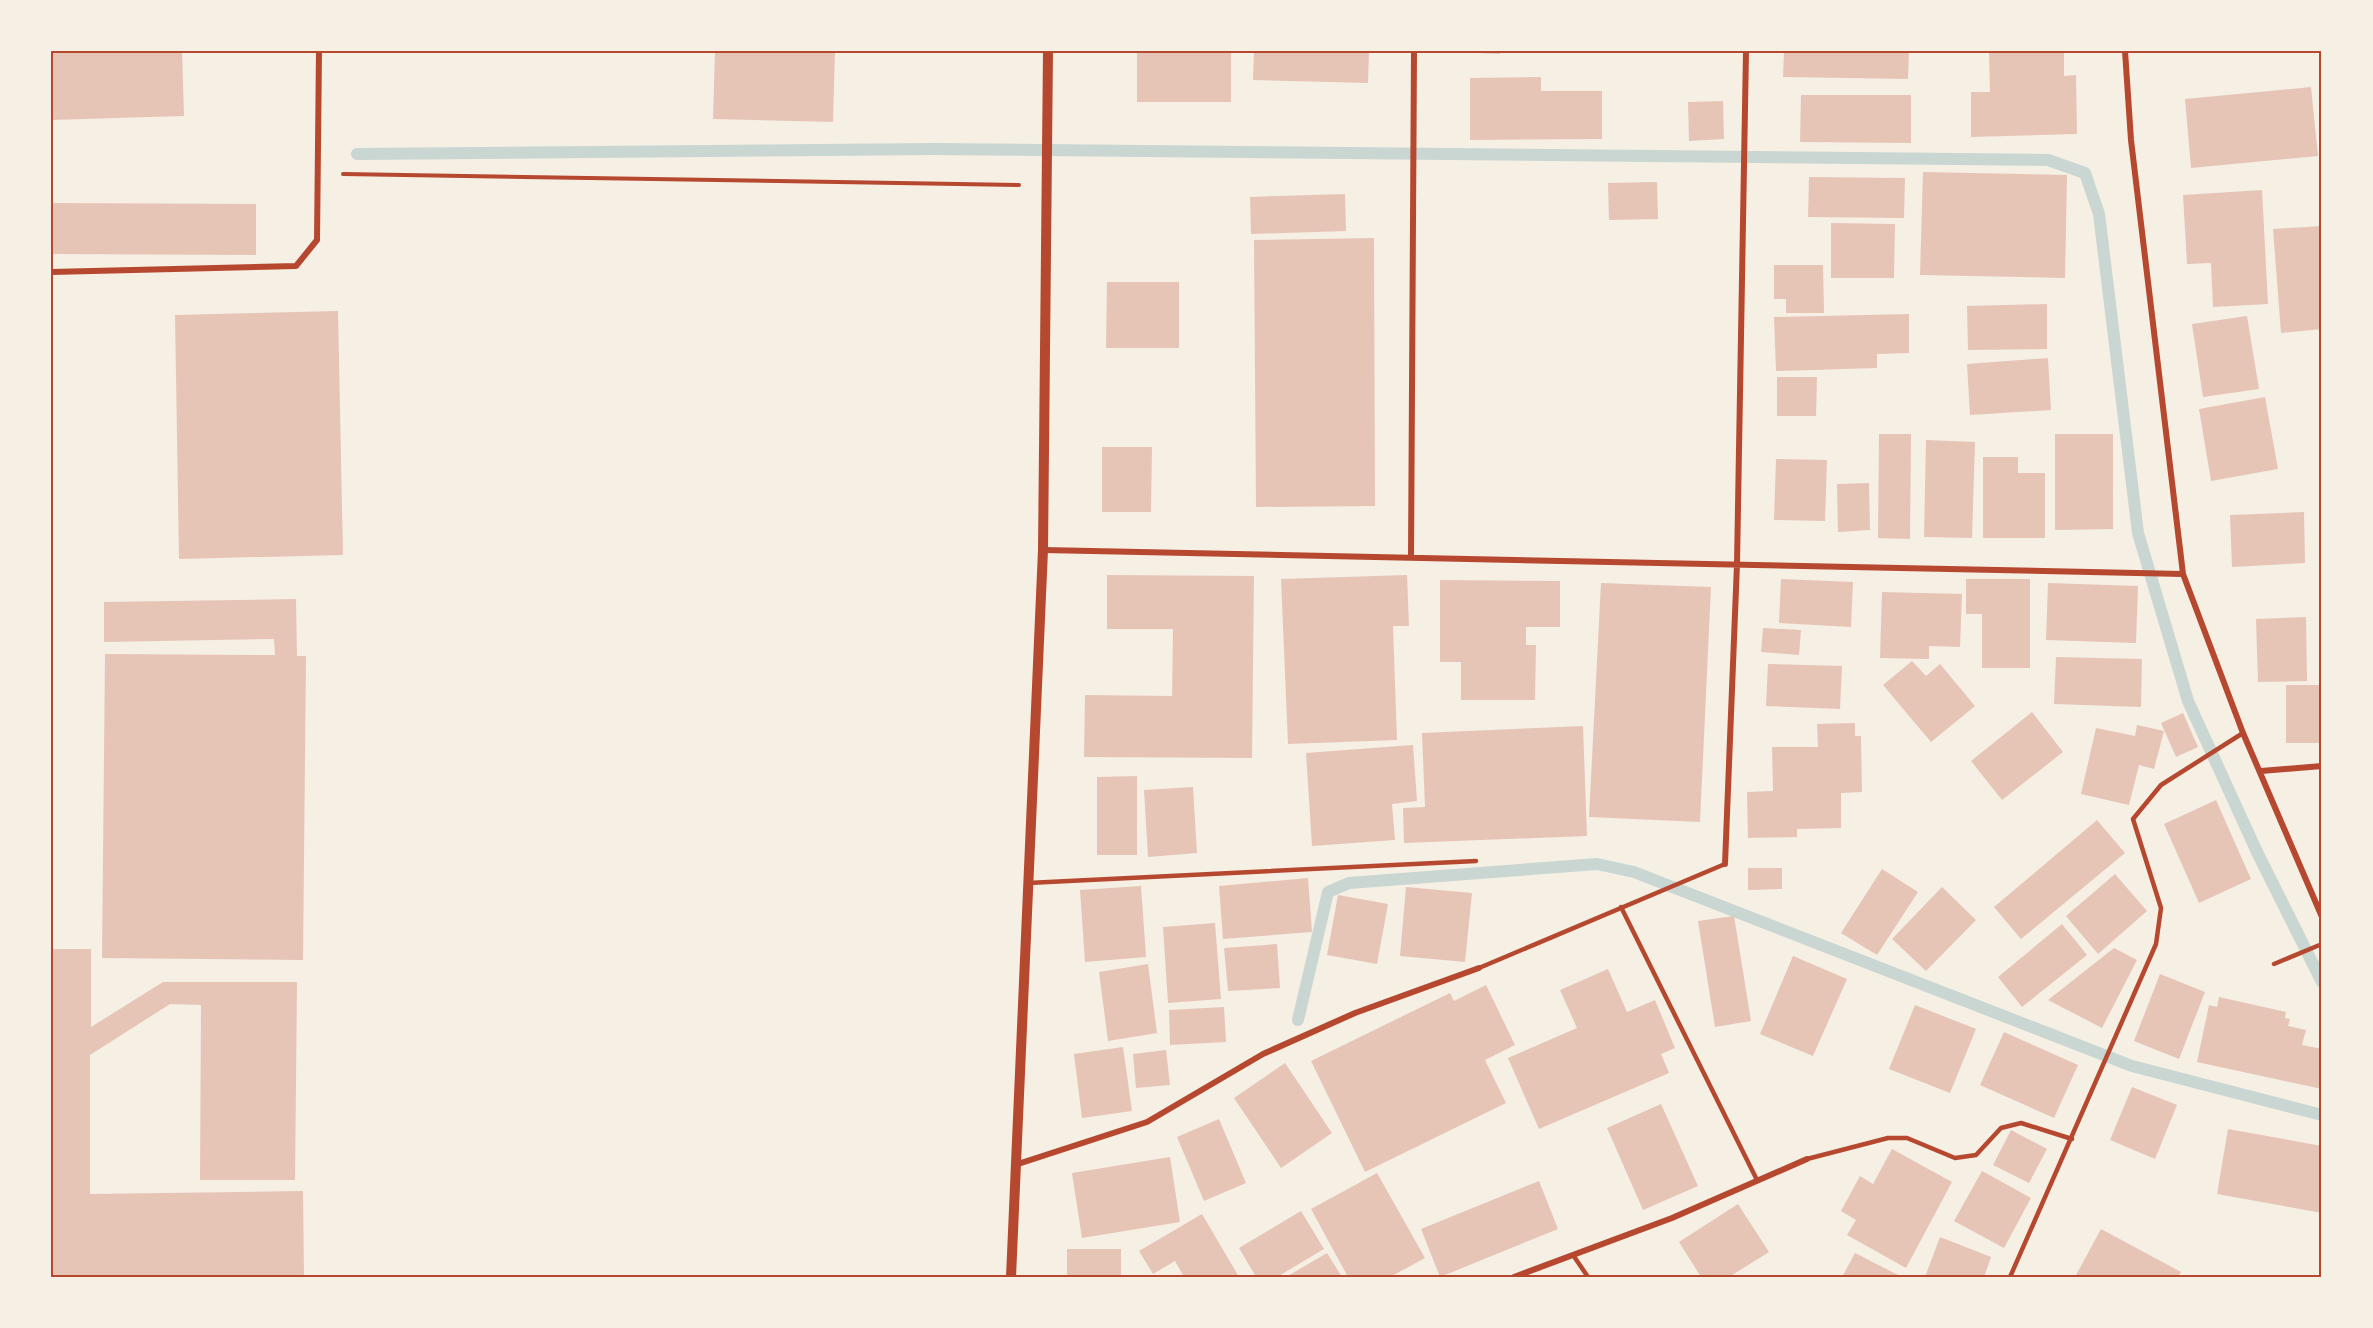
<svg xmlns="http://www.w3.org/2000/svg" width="2373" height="1328" viewBox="0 0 2373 1328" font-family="'Source Sans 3',sans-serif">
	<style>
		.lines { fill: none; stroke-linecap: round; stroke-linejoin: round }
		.stream { stroke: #c9d6d2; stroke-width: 12 }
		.building { fill: #e6c5b7 }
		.path { stroke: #b5482f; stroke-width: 4 }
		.service { stroke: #b5482f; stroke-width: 4.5 }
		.minor { stroke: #b5482f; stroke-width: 6 }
		.tertiary { stroke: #b5482f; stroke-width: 10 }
		.neatline { fill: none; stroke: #b5482f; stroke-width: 2 }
	</style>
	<rect width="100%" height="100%" fill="#f6efe4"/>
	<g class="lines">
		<!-- stream -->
		<path class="stream" d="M357,154L934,149L2048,160L2085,173L2099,214L2138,533L2188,701L2257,852L2322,982
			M1298,1020L1328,892L1349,883L1597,864L1634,872L2132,1066L2322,1115"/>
	</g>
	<!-- building -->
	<path class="building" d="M51,51H182L184,116L51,120Z
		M715,51H835L833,122L713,119Z
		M1137,51H1231V102H1137Z
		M1254,51H1369L1368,83L1253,80Z
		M1476,51H1500V54L1476,53Z
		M1784,51H1909L1908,79L1783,77Z
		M1989,51H2064V76L2076,75L2077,134L1971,137V92H1990Z
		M1541,77V91H1602V139L1470,140V78Z
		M2311,87L2318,156L2191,168L2185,99Z
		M1801,95H1911V143L1800,142Z
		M1723,101L1724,139L1689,141L1688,102Z
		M1923,172L2067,175L2065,278L1920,275Z
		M1809,177L1905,178L1904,218L1808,217Z
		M1657,182L1658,219L1609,220L1608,183Z
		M2262,190L2268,304L2213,307L2211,263L2187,264L2183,195Z
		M1345,194L1346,231L1251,234L1250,197Z
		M51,203L256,204V255L51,254Z
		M1831,223L1895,224L1894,278H1831Z
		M2322,226V329L2281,333L2273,229Z
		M1374,238L1375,506L1256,507L1254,240Z
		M1774,265H1823L1824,313H1786V299H1774Z
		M1107,282H1179V348H1106Z
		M2047,304V349L1968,350L1967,306Z
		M338,311L343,555L179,559L175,315Z
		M1909,314V353L1877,354V368L1776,371L1774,317Z
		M2247,316L2259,389L2203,397L2192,324Z
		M2048,358L2051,410L1970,415L1967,364Z
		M1777,377H1817L1816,416H1777Z
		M2265,397L2278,469L2211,481L2199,409Z
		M1879,434H1911L1910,539L1878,538Z
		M2055,434H2113V529L2055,530Z
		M1926,440L1975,442L1972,538L1924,537Z
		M1102,447H1152L1151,512H1102Z
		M1983,457H2018V473H2045V538H1983Z
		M1776,459L1827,460L1825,521L1774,520Z
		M1869,483L1870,530L1838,532L1837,484Z
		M2304,512L2305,563L2232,567L2230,515Z
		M1107,575L1254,576L1252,758L1084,757L1085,695L1172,696L1173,629H1107Z
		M1407,575L1409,626H1393L1397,740L1288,744L1281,579Z
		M1781,579L1853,582L1851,627L1779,623Z
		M1966,579H2030V668H1982V614H1966Z
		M1440,580L1560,581V627H1526V645H1536L1535,700H1461V662H1440Z
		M1601,583L1711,587L1700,822L1589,817Z
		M2048,583L2138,586L2136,643L2046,640Z
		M1882,592L1962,594L1960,647L1929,646V659L1880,658Z
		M296,599L297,656H306L303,960L102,958L105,654L275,655L274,639L104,642V602Z
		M2306,617L2307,681L2258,682L2256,619Z
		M1763,628L1801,630L1799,655L1761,652Z
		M2056,657L2142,659L2141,707L2054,704Z
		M1912,661L1926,676L1940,664L1975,706L1931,742L1883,685Z
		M1768,664L1842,666L1840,709L1766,706Z
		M2286,685H2322V743H2286Z
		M2032,712L2063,752L2002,800L1971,761Z
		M2183,713L2198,747L2176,757L2161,723Z
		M1855,723V736H1861L1862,792L1841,793V828L1797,829V837L1748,838L1747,792L1773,791L1772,747H1818L1817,724Z
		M2137,725L2164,731L2154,769L2139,765L2129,805L2081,794L2096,728L2135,736Z
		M1583,726L1587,836L1404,843L1403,808L1425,807L1422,733Z
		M1413,745L1417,801L1392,804L1395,840L1312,846L1306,753Z
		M1137,776V855H1097V777Z
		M1193,787L1197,853L1148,857L1144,790Z
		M2216,800L2251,879L2199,903L2164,824Z
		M2097,820L2125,853L2021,939L1994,907Z
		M1748,868H1782V889L1748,890Z
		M1882,869L1918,892L1877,955L1841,933Z
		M2115,874L2147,911L2098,954L2066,916Z
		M1308,878L1312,932L1223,939L1219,886Z
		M1141,886L1146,957L1085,962L1080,890Z
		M1406,887L1472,893L1465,962L1400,956Z
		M1942,887L1976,920L1926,971L1892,939Z
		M1338,895L1388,904L1377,964L1327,955Z
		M1734,916L1751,1021L1715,1027L1698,921Z
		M1215,923L1221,999L1168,1003L1163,927Z
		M2062,924L2087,955L2022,1007L1998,977Z
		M1277,944L1280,988L1228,991L1224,948Z
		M2114,948L2137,960L2102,1028L2048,1000Z
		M51,949H91V1027L163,982H297L295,1180H200L201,1005L170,1004L90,1055V1194L303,1191L304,1277H51Z
		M1793,956L1847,979L1813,1056L1760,1034Z
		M1148,964L1157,1033L1108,1041L1099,972Z
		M1608,969L1627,1012L1655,1000L1675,1048L1661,1054L1669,1073L1539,1129L1508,1058L1577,1028L1560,990Z
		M2160,974L2205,992L2179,1059L2134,1041Z
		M1486,985L1515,1045L1485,1060L1506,1103L1365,1172L1311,1061L1450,993L1454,1001Z
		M2219,997L2286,1012L2285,1018L2290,1019L2288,1026L2306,1030L2302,1045L2322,1049V1089L2197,1062L2209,1005L2217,1007Z
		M1915,1005L1976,1029L1950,1093L1889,1069Z
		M1224,1007L1226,1042L1170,1045L1169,1010Z
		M2004,1032L2078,1065L2054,1118L1980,1085Z
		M1123,1047L1132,1111L1082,1118L1074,1054Z
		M1166,1050L1170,1085L1136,1088L1133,1054Z
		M1285,1063L1332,1133L1281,1168L1234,1098Z
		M2132,1087L2177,1105L2155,1159L2110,1140Z
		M1661,1104L1698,1186L1643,1210L1607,1128Z
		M1219,1119L1246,1183L1204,1201L1177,1137Z
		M2228,1129L2322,1146V1213L2217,1194Z
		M2011,1130L2047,1149L2029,1183L1993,1165Z
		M1892,1149L1952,1182L1906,1268L1847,1235L1856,1220L1841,1211L1860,1176L1873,1184Z
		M1170,1157L1180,1222L1082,1238L1072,1173Z
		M1982,1171L2031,1198L2004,1248L1954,1221Z
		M1377,1173L1425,1258L1390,1277H1348L1311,1209Z
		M1539,1181L1558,1229L1440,1277L1421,1229Z
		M1738,1204L1769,1252L1729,1277H1701L1679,1242Z
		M1301,1211L1324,1249L1277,1277H1256L1239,1248Z
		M1202,1214L1239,1277H1184L1175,1261L1153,1274L1139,1251Z
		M2101,1229L2181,1272L2178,1277H2075Z
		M1940,1237L1991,1257L1984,1277H1925Z
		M1067,1249H1121V1277H1067Z
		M1327,1253L1342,1277H1286Z
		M1855,1253L1902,1277H1842Z"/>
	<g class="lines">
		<!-- path -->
		<path class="path" d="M343,174L1019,185"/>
		<!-- service -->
		<path class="service" d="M1028,883L1476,861
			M1621,907L1757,1180
			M2274,964L2322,944
			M1479,968L1725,864
			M1807,1159L1888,1138H1907L1955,1158L1976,1155L2001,1128L2021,1123L2072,1139
			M1573,1255L1588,1277
			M2010,1277L2156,944L2161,908L2133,819L2161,785L2243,733"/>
		<!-- minor -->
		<path class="minor" d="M2125,51L2131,140L2183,574L2243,733L2322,917
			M51,272L296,266L317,240L319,51
			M1043,550L2183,574
			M1411,557L1414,51
			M2261,771L2322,766
			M1725,864L1737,564L1746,51
			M1015,1165L1147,1122L1263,1054L1355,1013L1479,968
			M1514,1277L1672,1218L1807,1159"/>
		<!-- tertiary -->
		<path class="tertiary" d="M1011,1277L1043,550L1048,51"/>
	</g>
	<!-- border -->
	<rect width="2373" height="1328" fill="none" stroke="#f6efe4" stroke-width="105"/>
	<rect x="52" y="52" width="2268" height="1224" class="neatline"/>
</svg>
